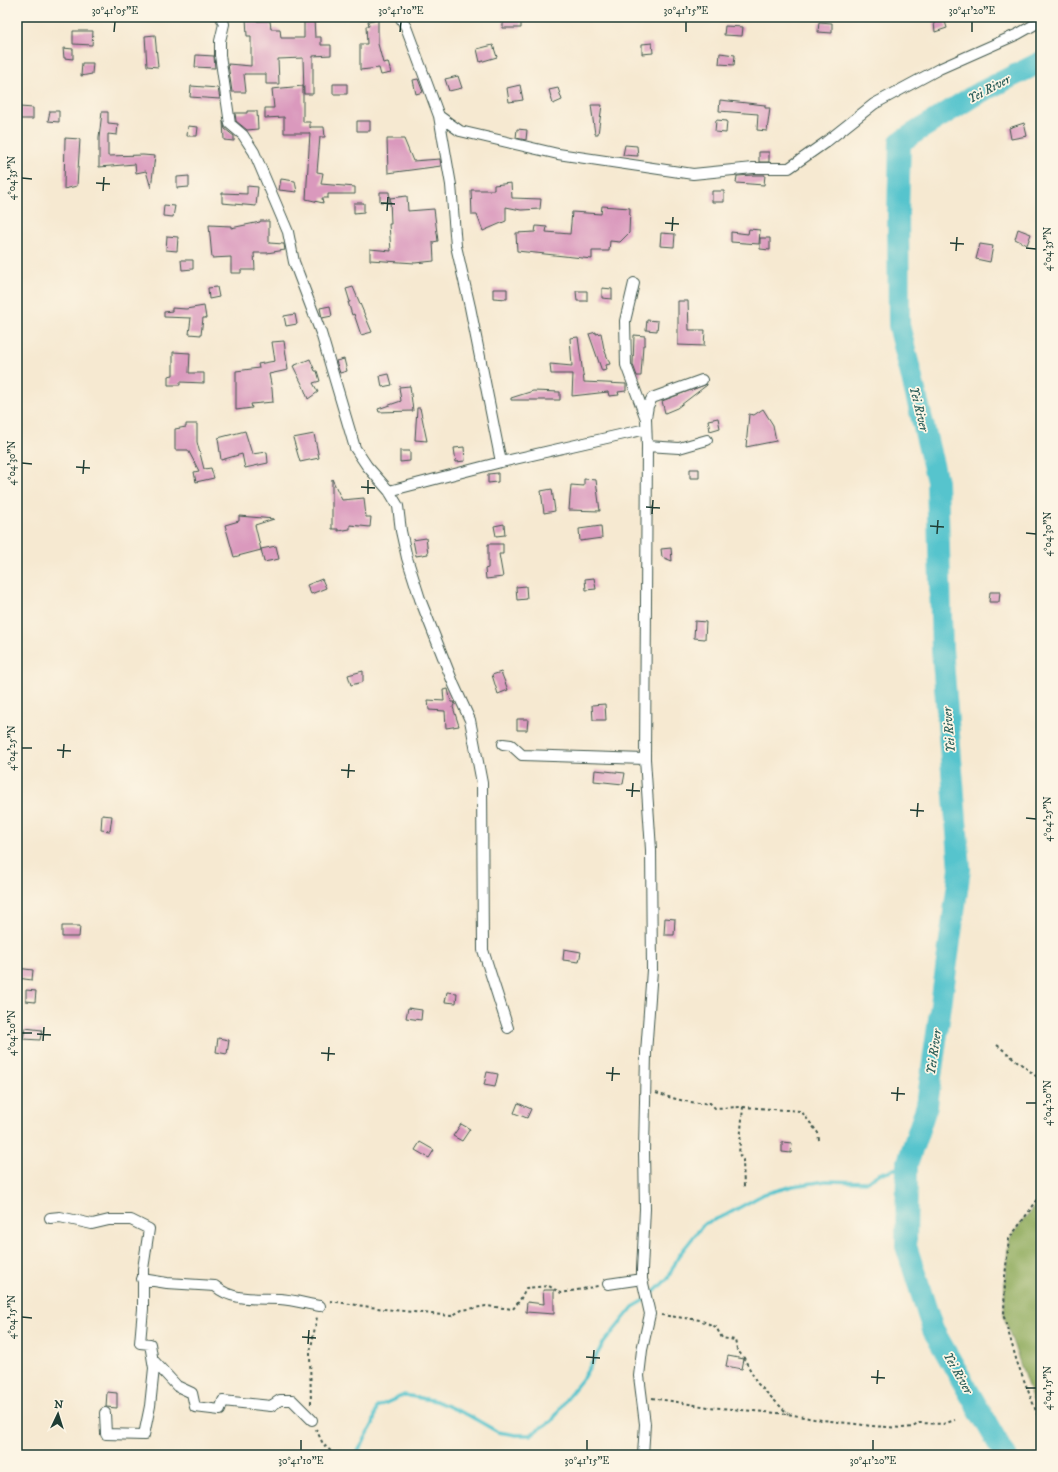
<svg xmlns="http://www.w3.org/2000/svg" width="1058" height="1472" viewBox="0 0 1058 1472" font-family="'IM FELL DW Pica',serif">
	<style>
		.forest { fill: #8eaa5c; stroke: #567448 }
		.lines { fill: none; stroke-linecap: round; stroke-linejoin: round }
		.stream { stroke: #56c4cd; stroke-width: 3.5 }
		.river { stroke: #56c4cd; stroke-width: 22 }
		.building { fill: #da99bd }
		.minor-casing { stroke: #3f574c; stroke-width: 12 }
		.path { stroke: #3f574c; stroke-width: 2; stroke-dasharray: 3 3; stroke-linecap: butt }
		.minor { stroke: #fff; stroke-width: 10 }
		.ticks { fill: none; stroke: #1f3d34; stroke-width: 1.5 }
		.labels { text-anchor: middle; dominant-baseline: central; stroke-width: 3.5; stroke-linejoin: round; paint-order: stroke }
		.water-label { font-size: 13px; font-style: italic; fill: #2d5f5a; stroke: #fcf5e5 }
		.neatline { fill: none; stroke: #1f3d34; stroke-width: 1.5 }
		.ticks-label { font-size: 10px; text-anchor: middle; fill: #1f3d34 }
	</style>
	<rect width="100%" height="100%" fill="#fcf5e5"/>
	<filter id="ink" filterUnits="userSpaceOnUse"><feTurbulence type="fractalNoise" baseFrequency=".025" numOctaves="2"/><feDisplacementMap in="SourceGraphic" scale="8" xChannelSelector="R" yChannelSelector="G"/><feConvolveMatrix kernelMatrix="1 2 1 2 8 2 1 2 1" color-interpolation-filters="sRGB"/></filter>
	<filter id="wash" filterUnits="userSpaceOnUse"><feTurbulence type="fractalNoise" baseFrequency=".012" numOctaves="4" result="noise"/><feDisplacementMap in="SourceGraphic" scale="16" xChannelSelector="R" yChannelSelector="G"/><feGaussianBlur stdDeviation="0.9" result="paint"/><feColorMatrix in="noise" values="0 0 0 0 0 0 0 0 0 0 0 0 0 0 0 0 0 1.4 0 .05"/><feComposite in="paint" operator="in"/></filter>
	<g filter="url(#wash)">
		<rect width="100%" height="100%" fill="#f6e9d1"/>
		<!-- forest -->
		<path class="forest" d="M1041,1197V1424L1004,1317L1005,1277L1009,1239Z"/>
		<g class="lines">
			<!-- stream -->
			<path class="stream" d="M356,1455L373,1424L377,1407L404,1395L436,1401L468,1415L498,1432L516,1435H530L552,1421L567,1398L583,1378L603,1344L633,1307L647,1299L668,1278L679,1255L704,1224L726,1215L764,1194L793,1186L826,1181L865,1182L879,1174L907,1165"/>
			<!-- river -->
			<path class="river" d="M1006,1455L1002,1450L933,1330L906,1246L907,1165L927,1105L960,869L942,649L937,481L899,325L898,213L900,142L975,95L1041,62"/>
		</g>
		<g id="blocks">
			<!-- building -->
			<path class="building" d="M503,17H521V28H503Z
				M246,18H256L257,21H270L271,29H280L281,38H304V19H314L315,37H321V45H331V55L313,56V94H304L303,58L278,59L279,84H266V74H244L246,92H232L228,64L251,66V36H247Z
				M944,18L947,28L935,32L934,22Z
				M378,19V44L383,63L388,62L391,73L381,75L379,68L360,70V44H367L366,26H369L368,21Z
				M819,22L832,23V33L818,32Z
				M725,26L743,27L742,36L724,35Z
				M73,31H93L92,45L73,44Z
				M155,35L158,67L147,66L145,36Z
				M652,43L653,53L642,54V44Z
				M493,45L497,57L480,62L477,49Z
				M63,48L73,49V59L64,58Z
				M720,53L735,55L734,65L719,64Z
				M196,55L214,56L215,68L195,67Z
				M82,63H93L92,74L81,76Z
				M458,76L462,88L449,91L445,79Z
				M418,79L423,92L416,94L413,80Z
				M333,84H347V94H333Z
				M520,85L523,100L509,102L507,88Z
				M191,86L218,88L220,99L190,97Z
				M303,86V122H310V128L311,127H324L325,137H320L317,172L323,173L321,184L355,187V194H328V198H322L323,203L306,199L310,133H284V117L265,118V108H274L272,89Z
				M558,88L562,100L553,104L549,90Z
				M720,100L765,105V108H770L767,131L757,130L758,114L719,111Z
				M591,105H602L598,134H595Z
				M20,107L33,108V119H20Z
				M50,111H59V122L48,121Z
				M247,111H257L258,129L247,130L236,121L235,113H247Z
				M102,112H108V123L118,124L117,135L108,134V156L143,155L155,156L151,188L146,171L136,173L135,164L99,167V138Z
				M716,120L727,121L726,133L715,132Z
				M223,121L225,129L234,136V141L224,140Z
				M357,121H370V131H357Z
				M1024,123L1027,136L1011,139L1009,128Z
				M188,126L198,127L197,136H187Z
				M517,129L527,130L526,140L516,138Z
				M65,138L80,139L77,186L64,189Z
				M387,139H404L413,161L440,159L441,166L388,173Z
				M625,145L637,146L638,156L623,155Z
				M759,152H769V162H759Z
				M753,175H765L764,185L736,183L737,176Z
				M189,176V187L177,188V177Z
				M281,179L295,181L297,192L279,190Z
				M511,183L512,198L541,199L540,209L521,210L506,207V221L483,231L477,215H472L471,190H494V185Z
				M247,186L258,187L256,206L222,203V193L247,194Z
				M712,191H724V202H712Z
				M380,192H389L390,202H380Z
				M407,196L408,211L434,209L438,241L433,242L434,261L415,263L370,260V249L391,251L389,224H391L390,198Z
				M354,203H364V212L354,213Z
				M164,205L175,206L173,217L163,216Z
				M602,206L630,208L629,233L620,242L610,241L609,251H592V259L517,251L516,233L535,232L536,226L547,227L546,232L570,234L572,212L601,214Z
				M260,221H269V243L284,244L285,250L267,253H254L255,270H241V273H231V257L212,258L209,225L231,226V228L260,222Z
				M749,229L760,230L759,244L731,242V232L748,234Z
				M1018,229L1031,234L1027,245L1015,239Z
				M661,233L675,234L674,247L660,246Z
				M167,236L178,237L177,251L166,250Z
				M760,238H770V250L760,249Z
				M980,244L993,246L990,262L976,259Z
				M181,260H193V269L182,270Z
				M217,287L219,297L209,299L208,288Z
				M353,287L372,332L361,335L354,314L352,315L348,302H350L346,289Z
				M602,288L612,289V299L602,298Z
				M493,289H507V299L493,298Z
				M576,291H587V301H577Z
				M678,301H688L689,330H705L704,346L678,345Z
				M204,306L206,318H203L201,335L189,334L191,318L164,317V312L172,311V308L186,309Z
				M330,306L332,316L322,318L320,308Z
				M295,314L297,324L286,326L284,316Z
				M647,320L658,321L657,331L646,330Z
				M596,332V334L601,333L604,349L610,364L606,365L607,370L602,371L589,334Z
				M634,335L645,336V345H643L641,376H637L633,365Z
				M578,337L584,382L626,384V391L618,392L619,395L609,396L608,392L572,396L573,374H551L550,364L572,366L570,338Z
				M284,341L288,370L269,374L272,389L273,402L251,404L252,408L236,410V371L259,368L258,364L275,361L272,342Z
				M173,352L190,353L189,373H204V383L180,382V385H168V376L173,375Z
				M310,359L315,371H317L320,381L313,383L318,392L308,399L303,386L293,366Z
				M344,359L347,371L340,373L336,361Z
				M389,374L392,385L382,387L380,376Z
				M707,384V385L677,408L665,413L662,401Z
				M410,386L413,411L379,412L378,409L401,401L399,387Z
				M533,391L560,392V400H511V398Z
				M417,408H420L427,441L415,440Z
				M763,409L773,425L776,441L746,447L749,414L754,415Z
				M718,418L720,428L710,431L708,420Z
				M186,424H197V442L204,469L211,468L214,478L196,482L194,472L199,471L188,450H175V429L186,427Z
				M245,431L252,454L267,452L268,463L245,468L242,454L221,460L218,438Z
				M314,434L319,458L300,462L293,438Z
				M464,447L465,461L456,462L454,448Z
				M400,451H410V461L400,462Z
				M690,469H699V478H690Z
				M498,473V482L488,483V474Z
				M332,479L342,500L364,498L366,517H371L370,527L350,525V529L338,531V529H332Z
				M584,479L596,480L600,511L569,510L571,485L584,486Z
				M552,489L555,511L544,513L541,491Z
				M239,516L274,519L255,525L261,550L234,557L225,525L239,521Z
				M504,524L505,535L496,536L494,526Z
				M601,526L602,538L580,541L579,529Z
				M426,538L428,554L416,556L413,540Z
				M488,544H503V554H499L503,577L486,579L485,569L488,568Z
				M276,546L279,559L264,562L261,549Z
				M671,548L672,561L662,557L661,549Z
				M594,578L596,589L586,590L585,579Z
				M322,579L326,588L311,594L307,585Z
				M526,586L527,599L517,600L516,587Z
				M990,592H1000L999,602H989Z
				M695,621L706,622L705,639L694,638Z
				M363,671V682L351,685L348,675Z
				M501,672L508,690L498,694L492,675Z
				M448,689L451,702H455L453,707L459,726L446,728L445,711L429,710L428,700L444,701L443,690Z
				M605,704L606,720H593L592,705Z
				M517,719H528L527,730H517Z
				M595,770L625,773L623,784L594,781Z
				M102,815L112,816L110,831L101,830Z
				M665,918L675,919L674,935H664Z
				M62,926H80L79,937H62Z
				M564,949L581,952L579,962L563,960Z
				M17,968L33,970L32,980L17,978Z
				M26,990L36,991L35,1002L26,1001Z
				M447,992L457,993L456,1003L445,1002Z
				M408,1008L422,1010L421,1020L406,1018Z
				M25,1028L42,1030L40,1040L23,1039Z
				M218,1038L229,1040L227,1054L216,1052Z
				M487,1072L498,1074L495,1087L484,1085Z
				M518,1103L531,1109L527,1118L514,1113Z
				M461,1124L470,1129L462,1141L453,1136Z
				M420,1142L434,1150L429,1158L415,1150Z
				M782,1142L792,1143L791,1153L782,1152Z
				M543,1290H554V1314L526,1312L527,1302L544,1304Z
				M728,1356L744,1359L742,1369L726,1366Z
				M107,1392L117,1393V1408L106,1407Z"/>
		</g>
	</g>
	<g filter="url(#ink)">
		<use href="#blocks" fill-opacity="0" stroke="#3f574c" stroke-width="1"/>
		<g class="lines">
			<defs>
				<path id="minor" d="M221,17L224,24L220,41V55L230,124L243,135L254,152L288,232L294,262L321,333L355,448L367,466L389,491L398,506L401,531L407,558L420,599L454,685L470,720L482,783L483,950L508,1028
					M400,17L406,27L439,116L460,131L558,154L693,174L753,168H789L826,142L874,104L939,69L1018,34L1041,21
					M439,116L451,185L456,246L470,307L501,462L646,429
					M634,283L625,321L626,365L646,419L647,446L645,759
					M646,418L648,406L652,398L702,380
					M647,446L679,448L707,440
					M389,491L501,462
					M503,744L511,745L522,755L645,759L651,850L652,970L646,1053L644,1151L645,1209L642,1270V1279L650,1314L642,1350L639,1376L645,1424L643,1455
					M50,1218L60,1217L92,1224L109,1220H131L149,1229L143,1269V1309L140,1343L150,1344L154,1368L150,1406L144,1435L106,1434L105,1413
					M142,1279L167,1283L215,1286C233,1302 258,1298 280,1299C294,1300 307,1304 320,1306
					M608,1284L642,1279
					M153,1360L177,1386L192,1393L195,1407L220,1410L223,1401L271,1406L280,1400H292L312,1420"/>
			</defs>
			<!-- minor casing -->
			<use href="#minor" class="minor-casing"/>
			<!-- path -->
			<path class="path" d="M1038,126L1041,127
				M997,1045L1041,1080
				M656,1093C674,1099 692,1104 710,1103L715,1108L743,1107L739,1154L743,1160L744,1187
				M743,1107L801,1111L818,1133L819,1140
				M1041,1195L1009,1239L1005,1277L1004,1317L1017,1362L1041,1424
				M330,1301L384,1309L451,1316L462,1310L486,1306L513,1309L520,1300L526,1288L549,1286L561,1293L598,1286
				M661,1315L700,1320L716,1327L722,1338L735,1340L737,1350L744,1358L757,1383L788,1414
				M652,1398L708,1407L788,1414L814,1419L872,1426L902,1428L913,1427L919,1423L943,1424L955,1420
				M311,1404L310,1353L317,1317
				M316,1429L323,1444L335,1455"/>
			<!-- minor -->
			<use href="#minor" class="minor"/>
		</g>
	</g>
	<!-- ticks -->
	<path class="ticks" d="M114,32L115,22M400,32L401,22M686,32V22M972,32V22M22,178L32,179M96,183L110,184M103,191L104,177M381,203L395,204M387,211L388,197M665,223L679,224M672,231L673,217M950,243L964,244M1026,248L1036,249M956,251L957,237M22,463L32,464M76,467L90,468M83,474L84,460M361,487L375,488M368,494V480M646,507L660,508M652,514L653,500M930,526L944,527M1026,533L1036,534M937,534L938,520M22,748H32M57,750L71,751M63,758L64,744M341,770L355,771M348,778L349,764M626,790L640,791M632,797L633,783M910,810L924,811M917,817L918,803M1026,818L1036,819M22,1033H32M37,1034L51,1035M43,1041L44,1027M321,1053L335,1054M328,1061L329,1047M606,1073L620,1074M612,1081L613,1067M891,1093L905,1094M897,1101L898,1087M1026,1103H1036M22,1317L32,1318M302,1337L316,1338M308,1344L309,1330M586,1357L600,1358M593,1364L594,1350M871,1377L885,1378M877,1384L878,1370M1026,1388H1036M301,1450V1440M587,1450V1440M873,1450V1440"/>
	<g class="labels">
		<!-- water labels -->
		<g class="water-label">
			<text transform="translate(989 89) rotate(-28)">Yei River</text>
			<text transform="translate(919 409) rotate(76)">Yei River</text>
			<text transform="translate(949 730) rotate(-95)">Yei River</text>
			<text transform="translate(934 1052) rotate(-82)">Yei River</text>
			<text transform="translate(958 1373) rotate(60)">Yei River</text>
		</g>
	</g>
	<!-- margin -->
	<rect width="1058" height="1472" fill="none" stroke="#fcf5e5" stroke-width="44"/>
	<!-- north arrow -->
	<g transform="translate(58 1414) rotate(4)" stroke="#fcf5e5" stroke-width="3" paint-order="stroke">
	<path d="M0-3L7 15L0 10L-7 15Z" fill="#1f3d34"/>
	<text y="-6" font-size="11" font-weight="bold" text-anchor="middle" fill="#1f3d34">N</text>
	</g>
	<rect x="22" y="22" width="1014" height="1428" class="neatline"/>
	<g class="ticks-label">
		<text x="115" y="14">30°41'05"E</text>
		<text x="401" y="14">30°41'10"E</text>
		<text x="686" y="14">30°41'15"E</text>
		<text x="972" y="14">30°41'20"E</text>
		<text transform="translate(11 178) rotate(-90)" y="4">4°04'35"N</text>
		<text transform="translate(1047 249) rotate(-90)" y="4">4°04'35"N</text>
		<text transform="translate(11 463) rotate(-90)" y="4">4°04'30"N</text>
		<text transform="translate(1047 534) rotate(-90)" y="4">4°04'30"N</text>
		<text transform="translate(11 748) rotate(-90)" y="4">4°04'25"N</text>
		<text transform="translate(1047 819) rotate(-90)" y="4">4°04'25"N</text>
		<text transform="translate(11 1033) rotate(-90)" y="4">4°04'20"N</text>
		<text transform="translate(1047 1103) rotate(-90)" y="4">4°04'20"N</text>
		<text transform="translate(11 1317) rotate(-90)" y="4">4°04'15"N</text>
		<text transform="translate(1047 1388) rotate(-90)" y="4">4°04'15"N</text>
		<text x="301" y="1464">30°41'10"E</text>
		<text x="587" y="1464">30°41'15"E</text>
		<text x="873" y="1464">30°41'20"E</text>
	</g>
</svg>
